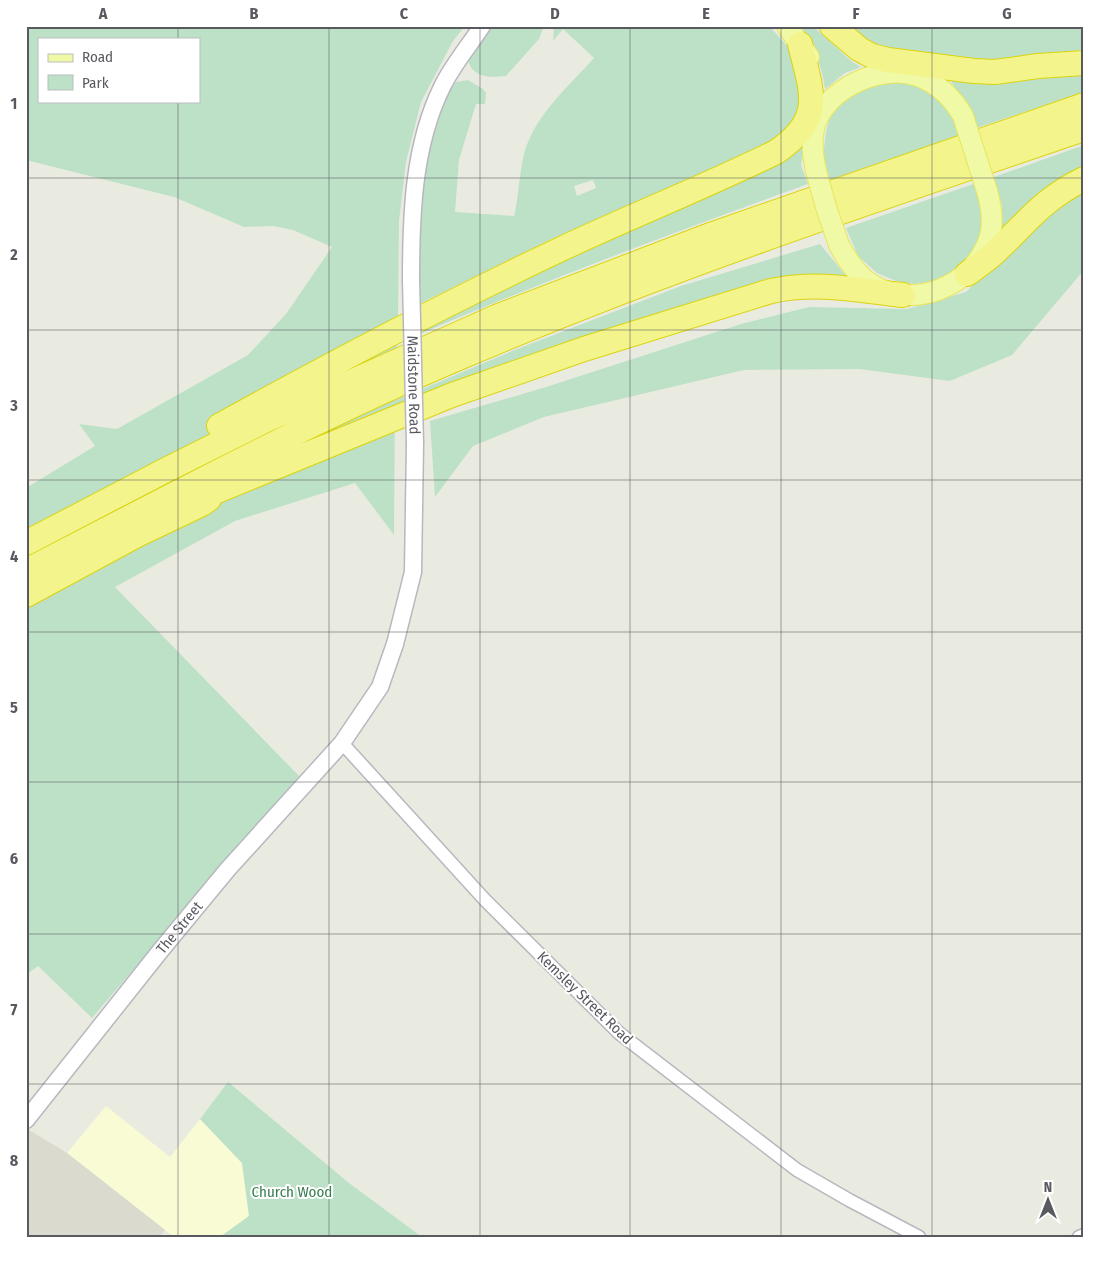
<svg xmlns="http://www.w3.org/2000/svg" width="1110" height="1263" viewBox="0 0 1110 1263" font-family="'Fira Sans Condensed',sans-serif">
	<style>
		.commercial { fill: #f9fbd4 }
		.education { fill: #dadace }
		.green { fill: #bde1c7; fill-rule: evenodd }
		.lines { fill: none; stroke-linecap: round; stroke-linejoin: round }
		.minor-casing { stroke: #b7b8be; stroke-width: 15 }
		.tertiary-casing { stroke: #b7b8be; stroke-width: 19 }
		.primary-casing { stroke: #e7e65c; stroke-width: 22 }
		.motorway-casing { stroke: #dbd30f; stroke-width: 26 }
		.minor { stroke: #fff; stroke-width: 12 }
		.tertiary { stroke: #fff; stroke-width: 16 }
		.primary { stroke: #f0f9a6; stroke-width: 20 }
		.motorway { stroke: #f3f58c; stroke-width: 24 }
		.tertiary-bridge-casing { stroke: #b7b8be; stroke-width: 19; stroke-linecap: butt }
		.primary-bridge-casing { stroke: #e7e65c; stroke-width: 22; stroke-linecap: butt }
		.tertiary-bridge { stroke: #fff; stroke-width: 16 }
		.primary-bridge { stroke: #f0f9a6; stroke-width: 20 }
		.grid { fill: none; stroke: #585a60; stroke-width: 1; stroke-opacity: 0.55 }
		.labels { text-anchor: middle; dominant-baseline: central; stroke-width: 4; stroke-linejoin: round; paint-order: stroke }
		.street-label { font-size: 15px; fill: #585a60; stroke: #fff }
		.park-label { font-size: 15px; fill: #397e4f; stroke: #fff }
		.neatline { fill: none; stroke: #585a60; stroke-width: 2 }
		.grid-label { font-size: 16px; text-anchor: middle; font-weight: bold; fill: #585a60 }
	</style>
	<rect width="100%" height="100%" fill="#eaebe0"/>
	<!-- commercial -->
	<path class="commercial" d="M106,1106L170,1157L200,1119L242,1163L249,1216L220,1237H174L67,1153Z"/>
	<!-- education -->
	<path class="education" d="M29,1130L67,1153L165,1230L159,1237H26V1133Z"/>
	<!-- green -->
	<path class="green" d="M26,26H465L453,41L421,102L406,162L399,221L398,321L789,158L804,144L801,165L808,184C670,234 532,285 397,344L396,400L517,349L681,286L820,244L847,277H780L687,304L480,375L395,407L394,535L355,483L235,521L115,587L299,776L92,1018L38,966L26,975V488L95,446L79,424L117,429L248,355L286,314L332,247L293,230L273,226L244,227L174,197L26,160ZM39,39H199V101H39Z
		M490,26H544L539,39L506,76C491,78 471,78 468,59Z
		M554,26H769L791,50L807,93L783,141L551,239L419,304V234L423,168L448,92L456,82L468,80L483,89L486,93L485,104H476L459,160L455,212L514,216C519,196 519,174 524,154C534,116 568,87 594,58L563,29L553,41ZM593,180L596,188L577,196L574,186Z
		M800,26H813L851,61L861,67L845,73L825,89C822,65 813,46 800,26Z
		M842,26H1084V49L1012,64L883,52Z
		M1084,68V92L976,128L967,106L950,80L989,83L1018,82Z
		M909,80C938,96 948,103 960,136L830,180L823,156L826,132L830,117L838,104L869,83Z
		M1084,145V173L1002,235V205L994,177Z
		M976,183L984,220L979,242L966,262L941,280L915,284L896,281L877,273L858,256L846,228Z
		M1084,194V270L1012,355L950,381L859,369L744,370L544,417L473,446L435,497L430,421L546,387L741,324L809,307L907,309L966,292L1052,207Z
		M228,1082L349,1183L422,1237H220L249,1216L242,1163L200,1119Z"/>
	<g class="lines">
		<defs>
			<path id="minor" d="M342,743L485,900L619,1033L797,1170L849,1200L919,1237
				M1079,1237L1084,1235"/>
			<g id="tertiary">
				<path d="M411,280C411,215 413,146 442,87C452,66 469,46 482,26"/>
				<path id="s1" d="M26,1120L161,950L228,869L342,743L380,687L395,644L413,572L415,444"/>
			</g>
			<path id="primary" d="M787,26L809,57
				M816,171C813,157 811,142 814,129C823,89 881,63 918,76C937,83 953,98 963,116
				M839,245C846,258 853,269 864,279C908,314 975,288 990,236C994,221 991,205 987,191"/>
			<path id="motorway" d="M832,26L859,49L872,56L888,60L974,71L995,72L1038,66L1084,63
				M967,274C975,268 984,262 992,255C1025,225 1042,199 1084,179
				M219,426C331,364 443,305 559,250C631,216 705,187 776,152C825,119 812,93 800,44
				M190,502L452,395L584,349L771,291C817,281 857,290 903,295
				M26,543L164,471L266,420L496,317L713,234L1084,105
				M26,571C170,497 312,420 461,357C664,270 874,200 1084,129
				M26,595L137,535L202,504L209,499"/>
		</defs>
		<!-- minor casing -->
		<use href="#minor" class="minor-casing"/>
		<!-- tertiary casing -->
		<use href="#tertiary" class="tertiary-casing"/>
		<!-- primary casing -->
		<use href="#primary" class="primary-casing"/>
		<!-- motorway casing -->
		<use href="#motorway" class="motorway-casing"/>
		<!-- minor -->
		<use href="#minor" class="minor"/>
		<!-- tertiary -->
		<use href="#tertiary" class="tertiary"/>
		<!-- primary -->
		<use href="#primary" class="primary"/>
		<!-- motorway -->
		<use href="#motorway" class="motorway"/>
		<defs>
			<g id="tertiary-bridge">
				<path id="s2" d="M411,280L415,444"/>
			</g>
			<path id="primary-bridge" d="M963,116L987,191
				M816,171L826,207L839,245"/>
		</defs>
		<!-- tertiary-bridge casing -->
		<use href="#tertiary-bridge" class="tertiary-bridge-casing"/>
		<!-- primary-bridge casing -->
		<use href="#primary-bridge" class="primary-bridge-casing"/>
		<!-- tertiary-bridge -->
		<use href="#tertiary-bridge" class="tertiary-bridge"/>
		<!-- primary-bridge -->
		<use href="#primary-bridge" class="primary-bridge"/>
	</g>
	<!-- grid -->
	<path class="grid" d="M178,26V39M329,26V1237M480,26V1237M630,26V1237M781,26V1237M932,26V1237M178,101V1237M26,178H1084M26,330H1084M26,480H1084M26,632H1084M26,782H1084M26,934H1084M26,1084H1084"/>
	<g class="labels">
		<!-- street labels -->
		<g class="street-label">
			<text stroke="none"><textPath href="#s2" startOffset="105">Maidstone Road</textPath></text>
			<text stroke="none"><textPath href="#s1" startOffset="246">The Street</textPath></text>
			<text transform="translate(585 998) rotate(44)">Kemsley Street Road</text>
		</g>
		<!-- park labels -->
		<g class="park-label">
			<text x="292" y="1192">Church Wood</text>
		</g>
	</g>
	<!-- border -->
	<rect width="1110" height="1263" fill="none" stroke="#ffffff" stroke-width="55"/>
	<!-- legend -->
	<rect x="38" y="38" width="162" height="65" fill="#ffffff" stroke="#bcbdbf"/>
	<rect x="48" y="54" width="25" height="8" fill="#f0f9a6" stroke="#bcbdbf"/>
	<text x="82" y="62" font-size="15" fill="#585a60">Road</text>
	<rect x="48" y="75" width="25" height="15" fill="#bde1c7" stroke="#bcbdbf"/>
	<text x="82" y="88" font-size="15" fill="#585a60">Park</text>
	<!-- north arrow -->
	<g transform="translate(1048 1200)" stroke="#ffffff" stroke-width="4" paint-order="stroke">
	<path d="M0-4L9 19L0 12L-9 19Z" fill="#585a60"/>
	<text y="-8" font-size="14" font-weight="bold" text-anchor="middle" fill="#585a60">N</text>
	</g>
	<rect x="28" y="28" width="1054" height="1208" class="neatline"/>
	<g class="grid-label">
		<text x="103" y="19">A</text>
		<text x="254" y="19">B</text>
		<text x="404" y="19">C</text>
		<text x="555" y="19">D</text>
		<text x="706" y="19">E</text>
		<text x="856" y="19">F</text>
		<text x="1007" y="19">G</text>
		<text x="14" y="109">1</text>
		<text x="14" y="260">2</text>
		<text x="14" y="411">3</text>
		<text x="14" y="562">4</text>
		<text x="14" y="713">5</text>
		<text x="14" y="864">6</text>
		<text x="14" y="1015">7</text>
		<text x="14" y="1166">8</text>
	</g>
</svg>
